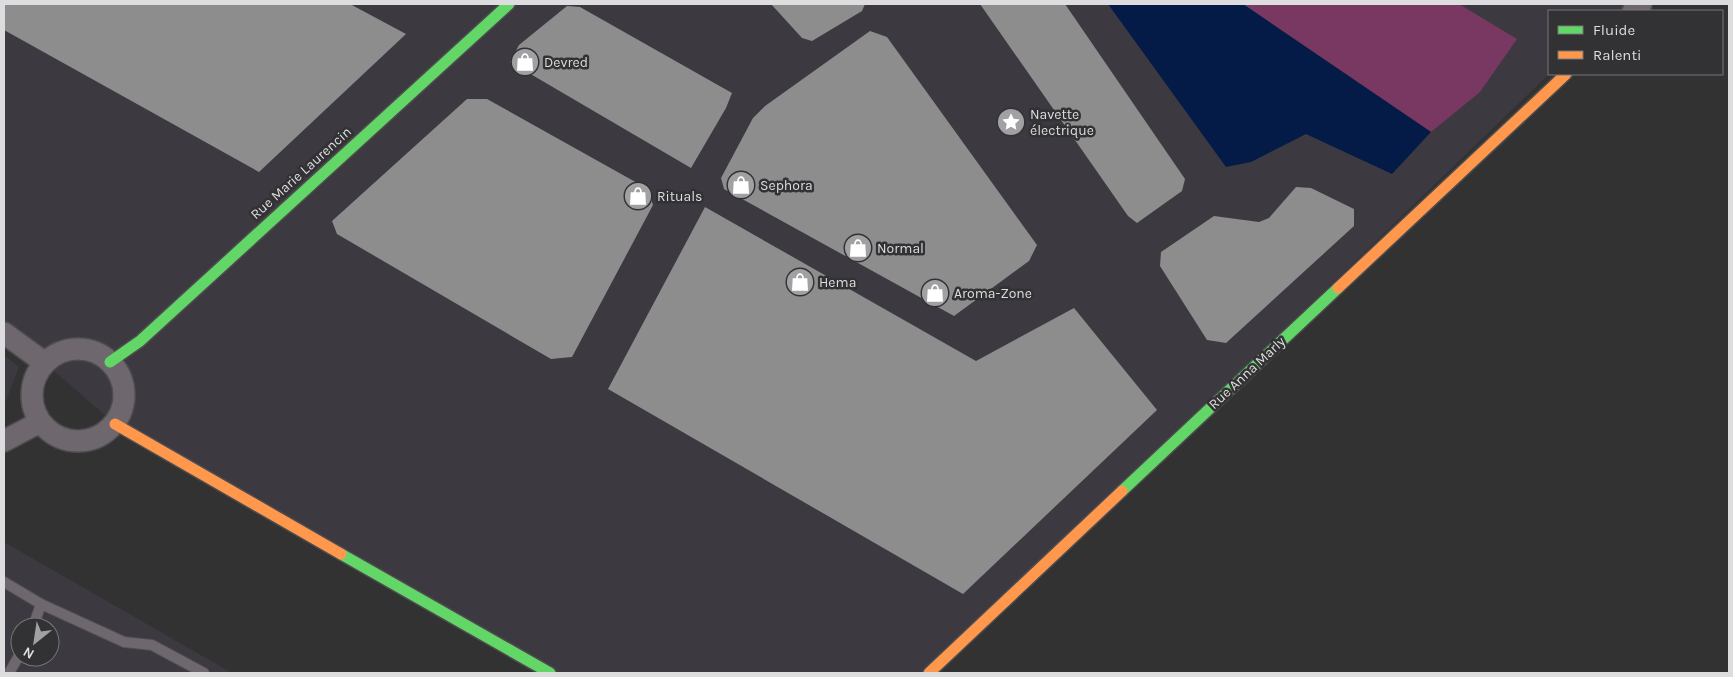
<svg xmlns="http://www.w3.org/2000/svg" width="1733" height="677" viewBox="0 0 1733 677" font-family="Karla,sans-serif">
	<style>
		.built { fill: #3c3940; fill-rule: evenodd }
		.forest { fill: #793862 }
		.water { fill: #041b47 }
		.building { fill: #8d8d8e }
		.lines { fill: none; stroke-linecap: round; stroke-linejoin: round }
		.lane-casing { stroke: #4d4d4f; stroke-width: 12 }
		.street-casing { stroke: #4d4d4f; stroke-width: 24 }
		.fast-casing { stroke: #4d4d4f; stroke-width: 14 }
		.slow-casing { stroke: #4d4d4f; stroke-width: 14 }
		.lane { stroke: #6e676e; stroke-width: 10 }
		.street { stroke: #6e676e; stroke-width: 21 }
		.fast { stroke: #63d668; stroke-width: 11 }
		.slow { stroke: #ff974d; stroke-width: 11 }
		.labels { text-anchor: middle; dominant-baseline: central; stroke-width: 5; stroke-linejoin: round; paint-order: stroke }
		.poi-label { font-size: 14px; fill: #dddddf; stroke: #323134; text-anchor: start }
		.street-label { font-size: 14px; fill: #dddddf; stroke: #323134 }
	</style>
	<rect width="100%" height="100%" fill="#323233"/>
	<!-- built -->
	<path class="built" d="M4,4H1641L1633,11H1549V74L929,673H551L115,424L45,363L4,333Z
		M4,355L19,367L4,406Z
		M4,542L232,673H4ZM20,627H50V657H20Z"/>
	<!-- forest -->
	<path class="forest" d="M1243,4H1459L1517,39L1480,92L1431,132Z"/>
	<!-- water -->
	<path class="water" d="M1108,4H1243L1431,132L1392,174L1306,134L1251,162L1226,167Z"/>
	<!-- building -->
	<path class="building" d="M4,4H350L406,34L259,172L4,30Z
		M771,4H865L862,11L812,41L802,38Z
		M980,4H1065L1185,179L1182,191L1137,223L1128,216Z
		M567,6L580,7L732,93L726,108L691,168L510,62L519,45Z
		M870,31L887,37L1037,245L1029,261L954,316L724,189L721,178L753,118L765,106Z
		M467,99H487L648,189L653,205L572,357L551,359L337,234L332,221Z
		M1296,187L1311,188L1354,209V226L1226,343L1207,340L1160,266L1161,252L1214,216L1259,222L1269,218Z
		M705,207L976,361L1074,308L1157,410L963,594L608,389Z"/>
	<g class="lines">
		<defs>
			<path id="lane" d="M4,582L41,604L124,642L152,645L204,673
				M33,627L41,604
				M9,673L20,654"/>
			<path id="street" d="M1633,11L1641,4
				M4,333L45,363
				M32 395a46 46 0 1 1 92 0a46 46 0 1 1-92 0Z
				M4,441L40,422"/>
			<path id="fast" d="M110,362L140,341L509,4
				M1122,491L1338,288
				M341,554L550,673"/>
			<path id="slow" d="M1338,288L1566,74
				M115,424L341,554
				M929,673L1122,491"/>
		</defs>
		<!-- lane casing -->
		<use href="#lane" class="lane-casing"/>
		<!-- street casing -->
		<use href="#street" class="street-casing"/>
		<!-- fast casing -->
		<use href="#fast" class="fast-casing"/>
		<!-- slow casing -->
		<use href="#slow" class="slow-casing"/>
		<!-- lane -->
		<use href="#lane" class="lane"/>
		<!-- street -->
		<use href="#street" class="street"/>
		<!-- fast -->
		<use href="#fast" class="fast"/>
		<!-- slow -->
		<use href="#slow" class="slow"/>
	</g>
	<!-- icons -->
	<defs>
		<symbol id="shop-disc" viewBox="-11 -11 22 22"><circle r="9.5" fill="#a1a1a3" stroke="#323134"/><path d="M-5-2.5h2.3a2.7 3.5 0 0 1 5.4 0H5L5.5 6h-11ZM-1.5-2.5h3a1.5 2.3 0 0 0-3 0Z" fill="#fff"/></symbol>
		<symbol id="sight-disc" viewBox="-11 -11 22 22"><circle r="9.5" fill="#a1a1a3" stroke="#323134"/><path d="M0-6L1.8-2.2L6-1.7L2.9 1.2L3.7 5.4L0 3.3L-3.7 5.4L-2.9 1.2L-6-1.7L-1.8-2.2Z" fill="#fff"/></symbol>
	</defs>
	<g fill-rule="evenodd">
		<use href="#shop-disc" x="509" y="46" width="32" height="32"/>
		<use href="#sight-disc" x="995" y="106" width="32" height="32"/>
		<use href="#shop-disc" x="725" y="169" width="32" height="32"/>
		<use href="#shop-disc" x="622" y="180" width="32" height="32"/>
		<use href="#shop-disc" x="842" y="232" width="32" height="32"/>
		<use href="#shop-disc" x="784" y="266" width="32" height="32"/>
		<use href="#shop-disc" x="919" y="277" width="32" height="32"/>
	</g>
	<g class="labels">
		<!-- poi labels -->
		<g class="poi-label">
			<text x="544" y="62">Devred</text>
			<text x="1030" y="114">Navette<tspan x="1030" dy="16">électrique</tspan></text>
			<text x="760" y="185">Sephora</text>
			<text x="657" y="196">Rituals</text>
			<text x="877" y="248">Normal</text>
			<text x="819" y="282">Hema</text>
			<text x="954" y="293">Aroma-Zone</text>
		</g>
		<!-- street labels -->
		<g class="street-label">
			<text transform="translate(301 173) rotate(-42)">Rue Marie Laurencin</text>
			<text transform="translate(1247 373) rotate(-43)">Rue Anna Marly</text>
		</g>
	</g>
	<!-- border -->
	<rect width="1733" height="677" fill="none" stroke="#dddddf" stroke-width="10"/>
	<!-- legend -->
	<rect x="1548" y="10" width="175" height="65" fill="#323134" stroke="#767678"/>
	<rect x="1558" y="26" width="25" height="8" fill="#63d668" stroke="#767678"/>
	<text x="1593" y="35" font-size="15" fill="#dddddf">Fluide</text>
	<rect x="1558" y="51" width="25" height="8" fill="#ff974d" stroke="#767678"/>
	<text x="1593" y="60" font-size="15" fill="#dddddf">Ralenti</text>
	<!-- north arrow -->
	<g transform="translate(35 642) rotate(210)"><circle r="24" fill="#323134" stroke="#767678"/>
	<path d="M0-4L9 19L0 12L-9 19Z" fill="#a1a1a3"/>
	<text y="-8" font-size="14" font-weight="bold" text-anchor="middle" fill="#dddddf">N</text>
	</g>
</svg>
